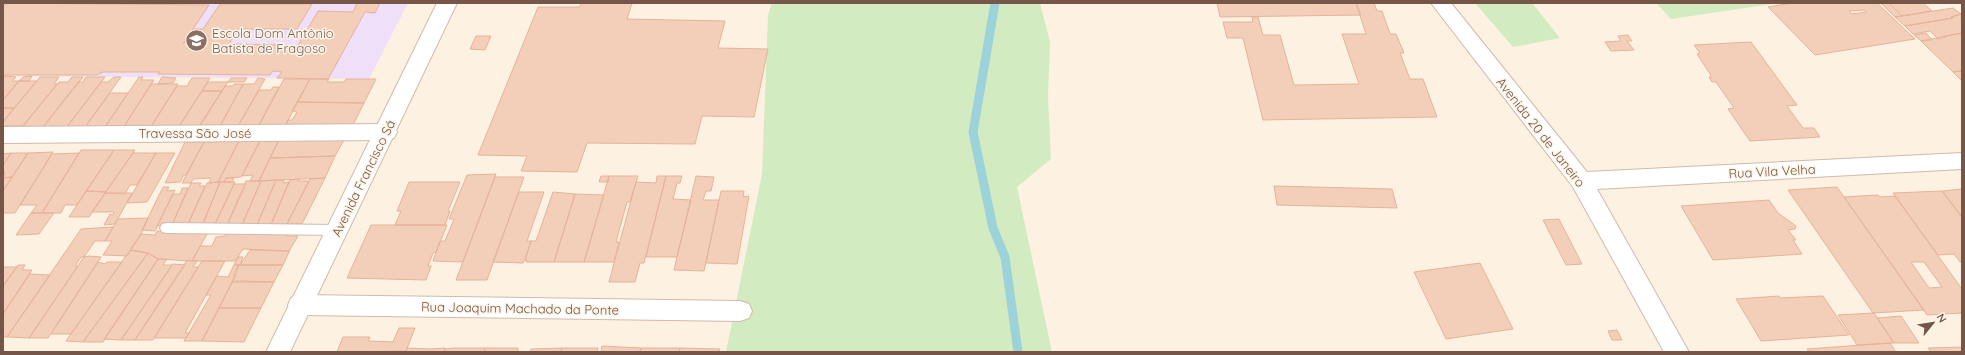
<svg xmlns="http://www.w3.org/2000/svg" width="1965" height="355" viewBox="0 0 1965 355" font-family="Quicksand,sans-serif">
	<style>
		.education { fill: #efdff9 }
		.green { fill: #d3ebc1 }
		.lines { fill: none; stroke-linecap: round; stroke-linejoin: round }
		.stream { stroke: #9cd2d9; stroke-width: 9 }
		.building { fill: #f3ceb9; stroke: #e6b399; fill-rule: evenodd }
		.service-casing { stroke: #d0baac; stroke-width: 2 }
		.minor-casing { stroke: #d0baac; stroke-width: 2 }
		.secondary-casing { stroke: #d4baa9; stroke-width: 2 }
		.service { fill: #fff; fill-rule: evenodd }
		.minor { fill: #fff; fill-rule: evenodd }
		.secondary { fill: #fff; fill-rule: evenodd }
		.labels { text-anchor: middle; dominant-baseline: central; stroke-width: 3; stroke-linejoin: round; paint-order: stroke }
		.education-label { font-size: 13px; fill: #785e54; stroke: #fff6e9; text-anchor: start }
		.street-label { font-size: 13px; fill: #755648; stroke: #fff6e9 }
	</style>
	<rect width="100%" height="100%" fill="#fdf2e2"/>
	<!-- education -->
	<path class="education" d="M3,3H408L369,79L3,76Z"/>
	<!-- green -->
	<path class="green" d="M772,3H1040L1050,42L1048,97L1051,159L1017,187L1052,352H726L762,174L768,15Z
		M1475,3H1532L1560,38L1513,47Z
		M1656,3H1779L1671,19Z"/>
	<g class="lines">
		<!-- stream -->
		<path class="stream" d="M995,3L973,132L993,228L1005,257L1018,352"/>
	</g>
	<!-- building -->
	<path class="building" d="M7,3L209,5L183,44L194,29H203L220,4H312L297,29H238L229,44L288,45L287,46L297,47L318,11L353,12L357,3H380L375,13L365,12L328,79L277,78L282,72L273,71L270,75L158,74L159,72H103L97,75H3V8Z
		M581,3H632L627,19L725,21L718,48L768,49L754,117L702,116L695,144H691L587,143L577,172L521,171L527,156L478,155L538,7H580Z
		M1217,3H1356L1361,15L1220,17Z
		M1356,3H1374L1377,11H1382L1390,34H1396L1404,53H1400L1410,79H1423L1437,117L1263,120L1243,38H1227L1223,22H1253L1252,17H1258L1263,35H1280L1294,85L1359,84L1342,34H1366Z
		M1792,3H1877L1915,39L1815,55L1768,7ZM1864,10L1867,12L1852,14L1849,11Z
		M1881,3H1889L1902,16L1895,17Z
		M1889,3H1923L1932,11L1902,16Z
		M1953,8L1961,14L1951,17L1953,18L1905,26L1895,17Z
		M1961,14L1962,33L1945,36L1946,37L1938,39L1930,31L1913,34L1905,26L1953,18L1951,17Z
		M1926,33L1932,40L1921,41L1914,35Z
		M1962,33V71L1953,72L1921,41Z
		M1628,35L1632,41H1627L1634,50L1611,51L1605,42L1621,41L1618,36Z
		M476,36H491L485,50L470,49Z
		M1751,42L1797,105L1787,106L1803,128H1814L1820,137L1750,141L1728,109L1734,108L1716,82H1712L1709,77H1712L1697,54L1700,53L1694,45Z
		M1962,71V81L1953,72Z
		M5,76L16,77L12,81H19L3,100V79Z
		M32,76L29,81H19L23,77Z
		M40,77H59L54,84H57L23,126H3V122Z
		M72,77H83L43,127L23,126L59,82H68Z
		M86,77H105L67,127H43L78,82H83Z
		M114,77H121L85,127H67L101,82H108Z
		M139,77H143L141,80H154L123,128L105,127Z
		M162,77L176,78L173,83L158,84Z
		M192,78H210L178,128H150L177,86H187Z
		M231,78H247L244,82H228Z
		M258,78L265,79L238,126H220L243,84H254Z
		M284,79H310L285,126L258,127Z
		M310,79H329L327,82H344L346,79H376L364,103L297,102Z
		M19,81H37L14,108H3V100Z
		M208,82H228L222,91H202Z
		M151,84H178L150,128H123Z
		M234,84H243L220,126H199L225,86H233Z
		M273,87H279L258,127L238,126L259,90H271Z
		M202,91H222L198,129L178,128Z
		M110,93H128L105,127H85Z
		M297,102L364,103L353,125L285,126L288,120H292L297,112L292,111Z
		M3,108H14L3,122Z
		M279,140L259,181H250L253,175L242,176L260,141Z
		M279,140H344L335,156L270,158Z
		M239,141L218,182L209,183L211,178L193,179L191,183H182L204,142Z
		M239,141H260L241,177L226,178L224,182H218Z
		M185,142H204L186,175H184L180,182L165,183Z
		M81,150H114L77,205H65L61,213H42Z
		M114,150H135L106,192L86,191Z
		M53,152L15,213H3V191L28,153Z
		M11,153H28L12,177L3,178L5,172H3V165Z
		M11,153L3,165V154Z
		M79,153L42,213H31L37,205H20L52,154Z
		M133,153H156L137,185H130L125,194L105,193Z
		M156,153H175L147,202L127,203Z
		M335,156L325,178L259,181L270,158Z
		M496,174L463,262L433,261L440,241H445L454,219H449L467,175Z
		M601,176H609L608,182H599Z
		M609,176H638L630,202H627L616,242H619L614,262H584Z
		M657,176H666L644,263H640L635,282H609L636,182L656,183Z
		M666,176H682L680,183H677L673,199L691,200L677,257H646Z
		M696,176L714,177L711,191H706L703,200H719L704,271L674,270Z
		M12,177L3,191V178Z
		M495,177H524L487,280H456Z
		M226,178H234L232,182H224Z
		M325,178L302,224H287L310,179Z
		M299,179L298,181H309L287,224L271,225L290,180Z
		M276,180L257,225H242L261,181Z
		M276,180H284L283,183L289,182L271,225H257Z
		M246,181H261L242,225H227Z
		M220,182L202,226H187L207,183Z
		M220,182H235L214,226H202Z
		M409,182H460L448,211H450L445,225H395L401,211H397Z
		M191,183H201L199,186H205L187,226L172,225Z
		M234,184H246L227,225L214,226Z
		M1274,186L1392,189L1397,208L1277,205Z
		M163,187H169L167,191L175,190L155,231L142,230Z
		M1837,187L1844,197L1924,310L1873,313L1788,190Z
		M182,188H188L172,225L157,226L173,194H180Z
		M1962,189V217L1942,191Z
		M86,191L106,192L89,217H69Z
		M721,191H744L743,197L749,196L737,264L706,263Z
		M1942,191L1962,217V262H1960L1954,254L1938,255L1893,193Z
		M519,192H544L527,241H531L525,260L523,263L493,262Z
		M553,192L575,194L554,262H526L527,260H525L531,241H536Z
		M105,193H132L115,224L104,225L110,214L113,215L114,212H92Z
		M575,194L604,195L584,262H554Z
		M1878,195L1880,197L1895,196L1962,289V313L1927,315L1844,197ZM1911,262H1924L1942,287L1929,288Z
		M1769,200L1778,213L1796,226L1795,229L1788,230L1796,240H1793L1802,254L1713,260L1681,206Z
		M31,213H54L39,234L16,235Z
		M148,218L141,234L127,256L103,255L112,241H105L118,219Z
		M1559,219L1582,264L1566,265L1543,220Z
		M371,225H447L436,252L433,253L428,266H431L426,280L347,278Z
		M113,227L105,241H95L84,257H81L75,266H78L29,338L7,337L81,229Z
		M157,231L207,234L192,261L158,259L148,253L130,250L141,234L155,235Z
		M287,231L286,236H298L289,251L243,249L235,261H192L200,246H212L216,237L225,236L227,232Z
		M130,250L148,253L83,342L66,341Z
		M250,250L289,251L290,250L283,265H240Z
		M148,253L158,259L157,261L103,342H83Z
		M89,256L101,257L48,338H29L84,257Z
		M238,257H243L240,265H234Z
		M158,259H167L163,265H172L121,340L104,339Z
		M187,260L197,261L193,267H198L153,340H135Z
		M202,261H225L185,333H189L186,338H154Z
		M98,262L105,264L107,262H122L71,334H51Z
		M1480,263L1513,329L1446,339L1414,272Z
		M173,264L185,265L135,340H121Z
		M18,265H25L22,270H32L3,314V286Z
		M234,265H239L233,275H236L202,341H184L211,295H206L217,276L228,277Z
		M239,265H283L274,282H232Z
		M3,267H17L3,286Z
		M30,274L50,275L7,337H3V314Z
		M238,281L274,282L261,308H219L232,282Z
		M1779,296L1780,298L1823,296L1849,335L1761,341L1736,299Z
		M219,308H261L244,342L202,341Z
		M1873,313H1874L1894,343L1857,345L1838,315Z
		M1901,316L1919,343H1894L1877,318Z
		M399,328H415L406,351L337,352L343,337H370L368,341L393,342Z
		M1617,330L1622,340H1612L1608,331Z
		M1890,343L1896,352H1809L1807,349Z
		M602,346L641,348L640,352H601Z
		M1962,347V352H1931L1928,348Z
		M407,348L430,349L445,348L444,352H406Z
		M453,348H485L484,352H444L445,349Z
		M485,348H518V352H522H484Z
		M562,348L561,352H530L531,349Z
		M562,348H598L597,352H561Z
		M641,348H680L679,352H640Z
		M680,348L720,349L719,352H679Z"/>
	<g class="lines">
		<defs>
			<path id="service" d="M167,223L337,225L342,226L344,230L342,234L337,235L167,233L162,232L160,228L162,224Z"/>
			<path id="minor" d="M1431,3H1451L1587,172L1962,153V169L1597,189L1689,352H1664L1573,187Z
				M386,124L394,126L397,132L394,138L386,140L3,143V127Z
				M300,295L740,301L749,304L752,311L749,318L740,321L300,315L291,312L288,305L291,298Z"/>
			<path id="secondary" d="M437,3H457L290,352H266Z"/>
		</defs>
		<!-- service casing -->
		<use href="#service" class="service-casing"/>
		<!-- minor casing -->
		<use href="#minor" class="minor-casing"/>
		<!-- secondary casing -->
		<use href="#secondary" class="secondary-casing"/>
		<!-- service -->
		<use href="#service" class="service"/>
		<!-- minor -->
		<use href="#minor" class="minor"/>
		<!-- secondary -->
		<use href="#secondary" class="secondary"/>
	</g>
	<!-- icons -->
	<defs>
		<symbol id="school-disc" viewBox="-11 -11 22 22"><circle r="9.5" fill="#8d6e63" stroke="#fff6e9"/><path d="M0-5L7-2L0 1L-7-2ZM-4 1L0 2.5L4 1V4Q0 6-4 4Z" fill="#fff"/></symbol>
	</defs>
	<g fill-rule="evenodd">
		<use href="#school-disc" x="184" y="28" width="25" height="25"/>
	</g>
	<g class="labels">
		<!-- education labels -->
		<g class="education-label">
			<text x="212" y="33">Escola Dom Antônio<tspan x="212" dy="15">Batista de Fragoso</tspan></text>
		</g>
		<!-- street labels -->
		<g class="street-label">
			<text transform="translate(1541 132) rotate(52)">Avenida 20 de Janeiro</text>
			<text x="195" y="133">Travessa São José</text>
			<text transform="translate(1772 171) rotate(-3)">Rua Vila Velha</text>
			<text transform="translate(363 178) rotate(-64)">Avenida Francisco Sá</text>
			<text transform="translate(520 308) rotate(1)">Rua Joaquim Machado da Ponte</text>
		</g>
	</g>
	<!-- border -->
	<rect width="1965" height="355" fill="none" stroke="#755648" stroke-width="8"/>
	<!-- north arrow -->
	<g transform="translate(1933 323) rotate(60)" stroke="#fff6e9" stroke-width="3" paint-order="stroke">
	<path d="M0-3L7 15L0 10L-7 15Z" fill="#755648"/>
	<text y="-6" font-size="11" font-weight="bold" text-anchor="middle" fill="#755648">N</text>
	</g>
</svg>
